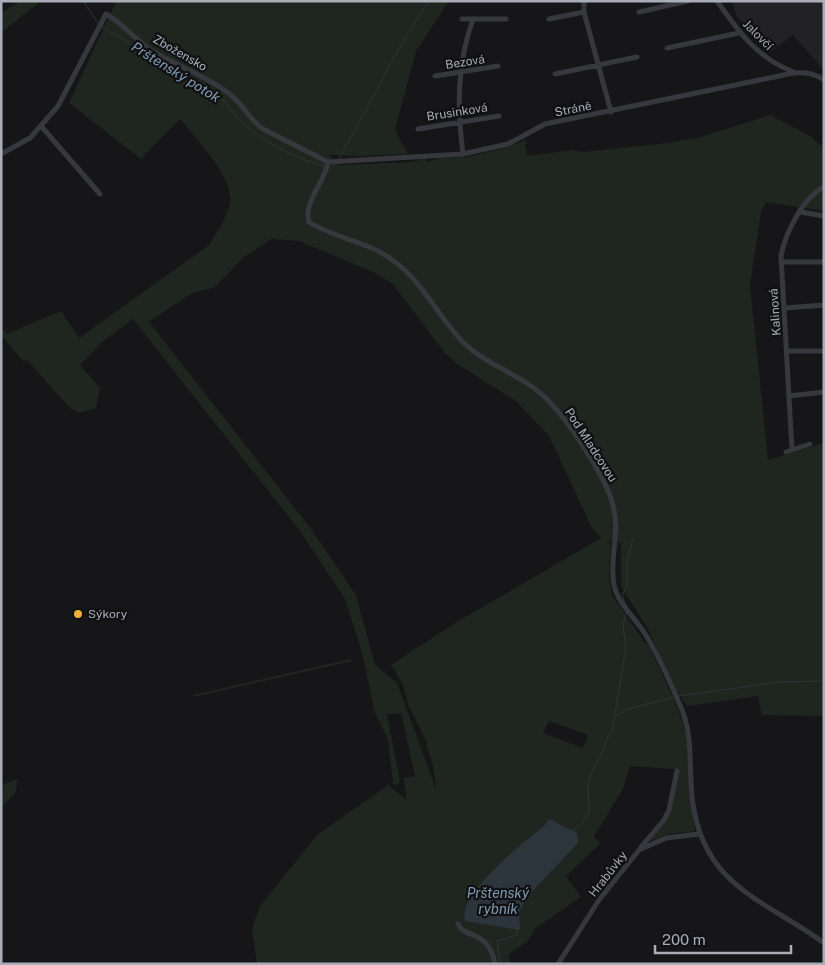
<svg xmlns="http://www.w3.org/2000/svg" width="825" height="965" viewBox="0 0 825 965" font-family="'Public Sans',sans-serif">
	<style>
		.built { fill: #222225 }
		.green { fill: #1e261f; fill-rule: evenodd }
		.water { fill: #2c353c }
		.lines { fill: none; stroke-linecap: round; stroke-linejoin: round }
		.stream { stroke: #2c353c; stroke-width: 1 }
		.minor { stroke: #37383d; stroke-width: 5 }
		.poi-dot { fill: #f2b134; stroke: #111113; stroke-width: 2 }
		.labels { text-anchor: middle; dominant-baseline: central; stroke-width: 4.5; stroke-linejoin: round; paint-order: stroke }
		.street-label { font-size: 12px; fill: #a8adb8; stroke: #111113 }
		.poi-label { font-size: 12px; fill: #a8adb8; stroke: #111113; text-anchor: start }
		.water-label { font-size: 14px; font-style: italic; fill: #7f9bb3; stroke: #111113 }
	</style>
	<rect width="100%" height="100%" fill="#161618"/>
	<!-- built -->
	<path class="built" d="M732,1H824V70L793,35L770,52L755,39L736,15Z"/>
	<!-- green -->
	<path class="green" d="M20,1H41L1,33V13Z
		M116,1H449L416,51L395,130L408,154L361,156L329,155L338,165L413,162L426,158L427,162L441,158L468,157L501,149L525,140L527,143L525,145L527,156L572,150L583,152L668,143L697,138L770,115L810,136L824,148V211L766,202L761,212L750,285L768,460L824,443V716L762,715L758,696L687,706L672,684L648,629L621,586V543L608,539L611,542L609,577L612,595L645,643L648,644C661,674 679,703 686,736C692,766 689,799 695,831L669,834L648,842C672,816 672,806 678,771L674,769L630,766L623,789L594,836L600,844L566,876L581,897L534,929C530,945 517,945 508,956L511,964H257L252,929L260,906L317,835L388,785L407,800L403,778L415,776L401,713L387,714L400,781L396,786L393,784L388,740L375,713L362,653L345,599L300,531L133,319L102,342L80,365L100,388L96,408L79,413L70,408L27,360L23,361L1,335V327L7,334L61,311L79,338L209,245C217,232 227,218 230,202C234,177 195,138 180,119L141,159L69,103ZM271,239L299,241L373,272L393,284L445,353L456,363L517,402L549,436L591,526L601,538L455,623L391,665L403,685L408,704L427,743L426,744L433,765L436,789L397,683L375,665L356,595L309,526L149,322L190,294L215,287L243,258ZM549,721L588,735L583,748L543,733Z
		M351,659L352,661L194,697L193,695Z
		M17,779L16,792L1,808V785Z"/>
	<!-- water -->
	<path class="water" d="M549,819L577,833L578,843L526,898L519,913L520,930L465,921C457,894 524,842 543,827Z"/>
	<g class="lines">
		<!-- stream -->
		<path class="stream" d="M83,1L98,23
			M101,26L225,101C246,134 287,156 324,166
			M339,159L405,38L429,1
			M330,170L335,164
			M626,605L622,595L627,586V562L633,538
			M678,696L780,682L824,681
			M614,717L628,709L674,697
			M571,832C601,811 583,804 590,777C592,769 599,761 602,753C605,745 606,737 612,732L626,647L623,626L626,612
			M500,964L497,941L517,935V929"/>
		<!-- minor -->
		<path class="minor" d="M584,1V12
			M717,1C738,31 758,59 794,72
			M639,12L688,1
			M462,19H506
			M549,19L584,12L611,112
			M667,48L739,33
			M555,74L637,57
			M435,76L498,66
			M41,126L100,194
			M418,129L499,116
			M1,154L30,138L58,106L106,14C124,24 136,41 154,52C180,67 208,77 232,96C244,106 250,120 263,129L328,162L463,154L508,144L545,124L779,76C794,72 810,70 824,80
			M463,154C457,107 457,64 473,19
			M328,162C325,183 303,201 309,222C334,238 366,241 391,259C422,280 437,315 462,341C482,362 511,371 534,388C560,407 584,446 600,474C611,494 618,514 615,538C614,553 611,570 614,585C618,605 637,619 647,637C660,659 672,686 682,710C694,740 688,772 693,804C705,887 765,900 824,943
			M801,212L824,216
			M781,262H824
			M785,308L824,305
			M787,351H824
			M789,396L824,392
			M792,450L781,256C785,234 803,197 824,187
			M786,452L810,444
			M641,847L664,820L669,810L677,771
			M458,924C464,939 489,929 495,964
			M558,964L599,900L639,850L666,838L699,834"/>
	</g>
	<!-- markers -->
	<circle class="poi-dot" cx="78" cy="614" r="5"/>
	<g class="labels">
		<!-- street labels -->
		<g class="street-label">
			<text transform="translate(758 35) rotate(45)">Jalovčí</text>
			<text transform="translate(180 53) rotate(30)">Zbožensko</text>
			<text transform="translate(465 62) rotate(-9)">Bezová</text>
			<text transform="translate(573 109) rotate(-11)">Stráně</text>
			<text transform="translate(457 112) rotate(-9)">Brusinková</text>
			<text transform="translate(775 312) rotate(-94)">Kalinová</text>
			<text transform="translate(591 445) rotate(57)">Pod Mladcovou</text>
			<text transform="translate(608 874) rotate(-52)">Hrabůvky</text>
		</g>
		<!-- poi labels -->
		<g class="poi-label">
			<text x="88" y="614">Sýkory</text>
		</g>
		<!-- water labels -->
		<g class="water-label">
			<text transform="translate(176 72) rotate(32)">Prštenský potok</text>
			<text x="498" y="893">Prštenský<tspan x="498" dy="16">rybník</tspan></text>
		</g>
	</g>
	<!-- border -->
	<rect width="825" height="965" fill="none" stroke="#a8adb8" stroke-width="5"/>
	<!-- scale -->
	<path d="M655 945v8h136v-8" fill="none" stroke="#a8adb8" stroke-width="2.5"/>
	<text x="662" y="945" font-size="15" fill="#a8adb8" stroke="#111113" stroke-width="4" paint-order="stroke">200 m</text>
</svg>
